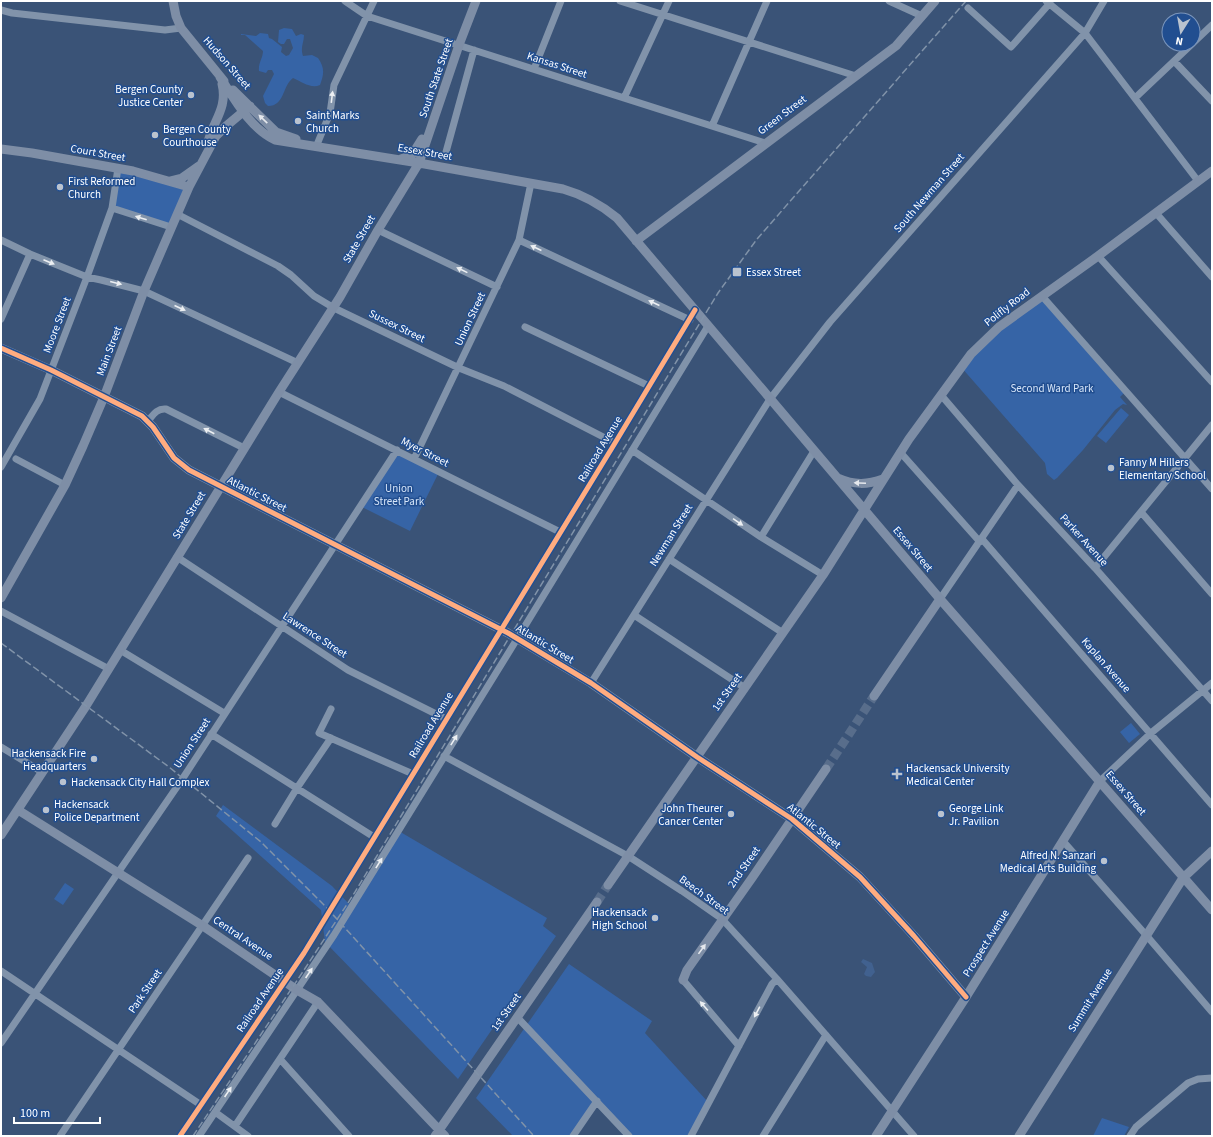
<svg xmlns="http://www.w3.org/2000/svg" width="1213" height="1137" viewBox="0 0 1213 1137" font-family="'Source Sans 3',sans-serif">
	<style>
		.green { fill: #3664a6 }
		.water { fill: #41618f }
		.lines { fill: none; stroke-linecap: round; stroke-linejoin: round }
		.secondary-tunnel { stroke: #586d8b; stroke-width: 9; stroke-dasharray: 9 4.5; stroke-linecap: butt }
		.street { stroke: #8193aa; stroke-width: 7 }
		.secondary { stroke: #7e8ea6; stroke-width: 9 }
		.rail { stroke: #8193a9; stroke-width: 1.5; stroke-dasharray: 7 3; stroke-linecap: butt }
		.cycleway-casing { stroke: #214e90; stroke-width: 8 }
		.cycleway { stroke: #ffac80; stroke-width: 5 }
		.oneway { fill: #eceff2 }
		.oneway2 { fill: #e5e8ed }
		.poi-dot { fill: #bac3cf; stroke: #214e90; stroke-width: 1.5 }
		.labels { text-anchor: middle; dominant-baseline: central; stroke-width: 3; stroke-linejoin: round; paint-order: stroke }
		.street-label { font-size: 11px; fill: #fff; stroke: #214e90 }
		.poi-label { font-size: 11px; fill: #fff; stroke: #214e90; text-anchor: start }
		.park-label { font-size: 11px; fill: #d6e5f9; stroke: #214e90 }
	</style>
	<rect width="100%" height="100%" fill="#3a5377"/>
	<!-- green -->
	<path class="green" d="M284,28L292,29L296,36L301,34L304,35C304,43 300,47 303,56L312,55L318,58C325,68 324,74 320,85C311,89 302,82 293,78C282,86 285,106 268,106L265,103L263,96L274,74L272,70H268L266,73L259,71C258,63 263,58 263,51L245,35H241V34L256,36L260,33L268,34L269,38L272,39L282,47L281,52L286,56L289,55L293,48L290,39H287L284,44H281L278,42L279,30Z
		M118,168L189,187L171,227L112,208Z
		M1042,296L1126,391L1120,397L1127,405L1123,404L1115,410L1083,450L1057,478L1054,480L1047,474L1045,463L961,367L971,354Z
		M1121,408L1129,415L1106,443L1097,436Z
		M397,450L439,472L410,531L360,506Z
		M1131,723L1140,734L1129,743L1120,732Z
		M223,805L332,886L349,904L397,830L547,918L543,926L556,936L458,1079L325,942L321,910L216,816Z
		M65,883L74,889L63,905L54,899Z
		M569,964L652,1021L645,1033L708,1102L690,1136H626L595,1103L572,1136H513L476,1098Z
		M1102,1118L1129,1127L1124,1136H1093Z"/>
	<!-- water -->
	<path class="water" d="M863,959L872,963L875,972L871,977L866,976L864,974L867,967L861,962Z"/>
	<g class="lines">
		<!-- secondary-tunnel -->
		<path class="secondary-tunnel" d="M826,769L874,696
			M597,902L608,885"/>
		<!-- street -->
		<path class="street" d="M345,1L367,16L765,143
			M620,1L856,76
			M889,1L922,16
			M1046,1L1085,33L1198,181
			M968,8L1011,47L1050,3
			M1,10L12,13L165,30L181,28
			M1193,43L1212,25
			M1174,61L1212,101
			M534,69L561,1
			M624,98L669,1
			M1135,98L1192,44
			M712,126L767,1
			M316,147L330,113L334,85L374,1
			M446,152L474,50
			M112,208L171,227
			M1156,213L1212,277
			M177,214L278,266L291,275L314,296L334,308L459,368L504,386L615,443
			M378,230L497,287
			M1,240L30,254L87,277L101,280L144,291L298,363
			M519,240L690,320
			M1098,256L1212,382
			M1042,296L1212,489
			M1,319L30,254
			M525,327L649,386
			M279,392L560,532
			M941,395L1018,485L1095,568L1212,701
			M148,421C153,415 157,408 166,409L244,448
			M632,450L761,537L823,575
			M900,452L980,542
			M16,459L65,485
			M414,459L519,240L531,183
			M1,467L40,399L87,277L112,208L118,168
			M1141,512L1212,594
			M761,537L814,451
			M982,539L1212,805
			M177,557L348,670L446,719
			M669,559L783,633
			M1095,568L1212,425
			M940,599L1018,485
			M1,611L109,669
			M634,615L745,688
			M120,650L224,713
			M591,683L770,399L830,322L1085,33L1104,1
			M331,709L319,733L413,774
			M211,734L374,837
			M1,747L42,772
			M444,756L628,856L682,891L722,919L777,979L914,1136
			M1100,781L1151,733L1212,683
			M275,824L297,788L331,738
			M1063,841L1146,935L1212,1012
			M1,971L201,1105
			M683,980L739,1046
			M517,1017L629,1136
			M1,1043L183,778L397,450
			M280,1059L349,1136
			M215,1112L248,1136
			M235,1126L318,1002
			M60,1136L248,858
			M180,1136L304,953L615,443L695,310
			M199,1136L334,935L517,639L708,326
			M573,1136L597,1101
			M691,1136L758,1010L772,984L777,979
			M763,1136L826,1035
			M1130,1136L1136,1127L1188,1083L1198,1079L1212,1078"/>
		<!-- secondary -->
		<path class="secondary" d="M173,1L176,16L181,28L224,81
			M220,77C235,100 250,128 275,140L419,163L563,189C584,195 600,204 617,218L940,599L1212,910
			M233,90L276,132L296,139
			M208,142C213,121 228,108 222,84
			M1,149L32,153L133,171L189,187
			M401,159L412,155L422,139
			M170,181L182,178L199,166
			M636,241L896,46L935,1
			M1,348L51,370L142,416L153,427L174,458L189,470L508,633L591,683L697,757L792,819L860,877L914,936L966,997
			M838,478C854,485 867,485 883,479
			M1,598L65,485L83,446L104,397L144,291L189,187L216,136L225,127L250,106
			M874,696L940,599
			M18,810L203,926L297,990L318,1002L445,1136
			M1,835L86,706L279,392L340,297L378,230L419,163L459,45L476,1
			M608,885L823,575L909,439L971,354L999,327L1098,256L1212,171
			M683,980L687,970L752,878L826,769
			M435,1136L597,902
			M876,1136L966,997L1100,781
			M1019,1136L1183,878L1212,851"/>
		<!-- rail -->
		<path class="rail" d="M1,643L169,767L261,842L325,906L534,1136
			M193,1136L306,967L355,892L718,293L757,239L966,1"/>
		<defs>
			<path id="cycleway" d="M1,348L51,370L142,416L153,427L174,458L189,470L508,633L591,683L697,757L792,819L860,877L914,936L966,997
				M180,1136L304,953L615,443L695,310"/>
		</defs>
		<!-- cycleway casing -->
		<use href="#cycleway" class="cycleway-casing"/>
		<!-- cycleway -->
		<use href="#cycleway" class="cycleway"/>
	</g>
	<!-- one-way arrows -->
	<defs><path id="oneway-solid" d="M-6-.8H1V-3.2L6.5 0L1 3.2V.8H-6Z"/></defs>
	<g class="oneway">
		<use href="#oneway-solid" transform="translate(332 97) rotate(-83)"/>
		<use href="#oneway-solid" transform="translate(141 218) rotate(-162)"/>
		<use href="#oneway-solid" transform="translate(536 248) rotate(-155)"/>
		<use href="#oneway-solid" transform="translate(49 262) rotate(23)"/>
		<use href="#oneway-solid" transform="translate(462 270) rotate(-154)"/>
		<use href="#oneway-solid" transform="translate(116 283) rotate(14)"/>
		<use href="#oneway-solid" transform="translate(654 303) rotate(-155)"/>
		<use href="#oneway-solid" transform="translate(180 308) rotate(24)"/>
		<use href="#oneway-solid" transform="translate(209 431) rotate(-153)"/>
		<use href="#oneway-solid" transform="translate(738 522) rotate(34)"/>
		<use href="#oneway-solid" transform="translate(454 740) rotate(-58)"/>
		<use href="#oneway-solid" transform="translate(379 863) rotate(-58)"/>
		<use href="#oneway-solid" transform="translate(309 973) rotate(-56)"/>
		<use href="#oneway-solid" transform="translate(704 1006) rotate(-131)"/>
		<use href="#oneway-solid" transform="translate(757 1012) rotate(118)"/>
		<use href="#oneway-solid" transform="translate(228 1092) rotate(-56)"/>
	</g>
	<g class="oneway2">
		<use href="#oneway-solid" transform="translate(263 119) rotate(-136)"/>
		<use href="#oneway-solid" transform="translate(860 483) rotate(-178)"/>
		<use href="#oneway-solid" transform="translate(702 949) rotate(-54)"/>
	</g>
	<!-- markers -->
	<g class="poi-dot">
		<circle cx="191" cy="95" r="4"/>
		<circle cx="298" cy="121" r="4"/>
		<circle cx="155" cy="135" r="4"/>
		<circle cx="60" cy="187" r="4"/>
		<rect x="732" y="267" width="10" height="10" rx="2"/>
		<circle cx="1111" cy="468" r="4"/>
		<circle cx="94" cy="759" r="4"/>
		<path d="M895 768h4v4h4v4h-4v4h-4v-4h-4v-4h4z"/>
		<circle cx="63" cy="782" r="4"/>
		<circle cx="46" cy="810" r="4"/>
		<circle cx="731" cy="814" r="4"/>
		<circle cx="941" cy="814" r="4"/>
		<circle cx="1104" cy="861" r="4"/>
		<circle cx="655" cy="918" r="4"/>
	</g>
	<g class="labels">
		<!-- street labels -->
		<g class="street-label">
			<text transform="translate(227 63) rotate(49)">Hudson Street</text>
			<text transform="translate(557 65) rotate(18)">Kansas Street</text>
			<text transform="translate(436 78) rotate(-71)">South State Street</text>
			<text transform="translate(782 115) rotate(-37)">Green Street</text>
			<text transform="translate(425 152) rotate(10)">Essex Street</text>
			<text transform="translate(98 153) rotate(10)">Court Street</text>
			<text transform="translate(929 193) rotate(-49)">South Newman Street</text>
			<text transform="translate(359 239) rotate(-60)">State Street</text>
			<text transform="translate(1007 307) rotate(-38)">Polifly Road</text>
			<text transform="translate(470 319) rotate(-65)">Union Street</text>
			<text transform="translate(57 325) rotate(-69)">Moore Street</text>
			<text transform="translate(397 326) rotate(26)">Sussex Street</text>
			<text transform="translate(109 351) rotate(-69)">Main Street</text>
			<text transform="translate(600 449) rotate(-59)">Railroad Avenue</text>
			<text transform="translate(425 452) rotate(27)">Myer Street</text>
			<text transform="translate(257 494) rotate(27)">Atlantic Street</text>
			<text transform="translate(189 515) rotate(-59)">State Street</text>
			<text transform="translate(671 535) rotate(-58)">Newman Street</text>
			<text transform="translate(1084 540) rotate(48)">Parker Avenue</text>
			<text transform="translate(913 549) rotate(50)">Essex Street</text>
			<text transform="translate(315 635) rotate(33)">Lawrence Street</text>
			<text transform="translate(545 644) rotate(31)">Atlantic Street</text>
			<text transform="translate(1106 665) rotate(49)">Kaplan Avenue</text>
			<text transform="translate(727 692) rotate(-55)">1st Street</text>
			<text transform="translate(431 725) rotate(-59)">Railroad Avenue</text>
			<text transform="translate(192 743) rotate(-57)">Union Street</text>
			<text transform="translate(1126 793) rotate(49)">Essex Street</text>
			<text transform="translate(814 826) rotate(39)">Atlantic Street</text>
			<text transform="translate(744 867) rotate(-55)">2nd Street</text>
			<text transform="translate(704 895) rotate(36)">Beech Street</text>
			<text transform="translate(243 938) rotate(34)">Central Avenue</text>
			<text transform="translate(986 943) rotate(-58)">Prospect Avenue</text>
			<text transform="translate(145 991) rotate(-56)">Park Street</text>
			<text transform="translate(260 1000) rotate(-56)">Railroad Avenue</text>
			<text transform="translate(1090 1000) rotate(-58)">Summit Avenue</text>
			<text transform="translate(506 1012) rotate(-55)">1st Street</text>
		</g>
		<!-- poi labels -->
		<g class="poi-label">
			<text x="183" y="89" text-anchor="end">Bergen County<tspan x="183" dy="13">Justice Center</tspan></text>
			<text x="306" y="115">Saint Marks<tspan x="306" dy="13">Church</tspan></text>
			<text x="163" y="129">Bergen County<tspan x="163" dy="13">Courthouse</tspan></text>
			<text x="68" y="181">First Reformed<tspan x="68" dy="13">Church</tspan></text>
			<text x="746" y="272">Essex Street</text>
			<text x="1119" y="462">Fanny M Hillers<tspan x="1119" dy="13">Elementary School</tspan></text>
			<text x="86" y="753" text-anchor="end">Hackensack Fire<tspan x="86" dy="13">Headquarters</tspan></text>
			<text x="906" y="768">Hackensack University<tspan x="906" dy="13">Medical Center</tspan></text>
			<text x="71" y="782">Hackensack City Hall Complex</text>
			<text x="54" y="804">Hackensack<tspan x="54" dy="13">Police Department</tspan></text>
			<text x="723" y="808" text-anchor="end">John Theurer<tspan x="723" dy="13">Cancer Center</tspan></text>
			<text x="949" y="808">George Link<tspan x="949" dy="13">Jr. Pavilion</tspan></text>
			<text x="1096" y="855" text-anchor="end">Alfred N. Sanzari<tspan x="1096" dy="13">Medical Arts Building</tspan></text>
			<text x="647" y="912" text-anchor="end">Hackensack<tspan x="647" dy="13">High School</tspan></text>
		</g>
		<!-- park labels -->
		<g class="park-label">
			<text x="1052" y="388">Second Ward Park</text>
			<text x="399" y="488">Union<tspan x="399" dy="13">Street Park</tspan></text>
		</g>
	</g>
	<!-- border -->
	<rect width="1213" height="1137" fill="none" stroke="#ffffff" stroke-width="4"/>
	<!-- north arrow -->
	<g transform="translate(1181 32) rotate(191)"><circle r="19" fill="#214e90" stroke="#7a95bc"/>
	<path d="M0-3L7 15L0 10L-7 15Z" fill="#bac3cf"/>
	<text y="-6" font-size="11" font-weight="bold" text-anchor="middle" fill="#ffffff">N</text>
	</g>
	<!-- scale -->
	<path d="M14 1117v6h86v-6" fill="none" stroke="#ffffff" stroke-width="2"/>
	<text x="20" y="1117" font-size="12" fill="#ffffff" stroke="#214e90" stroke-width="3" paint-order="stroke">100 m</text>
</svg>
